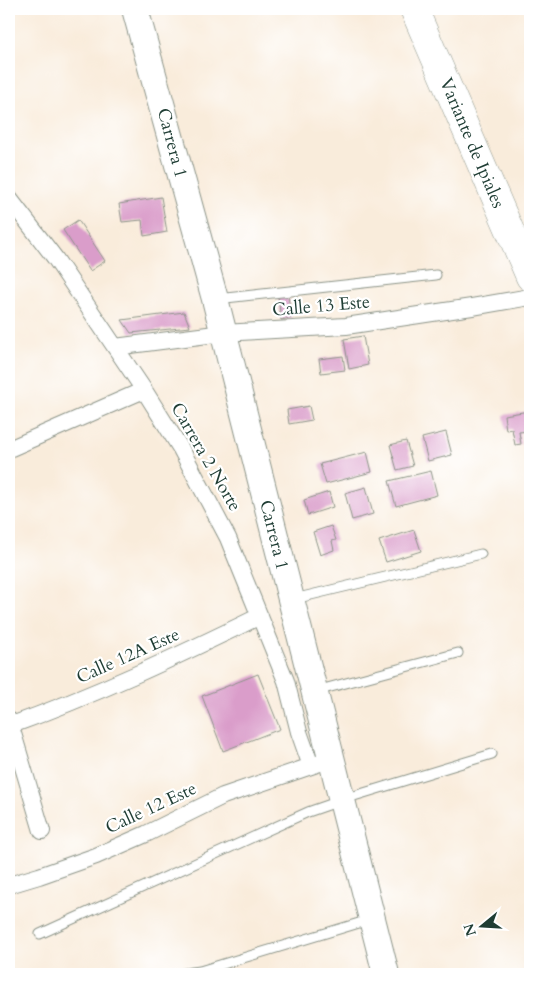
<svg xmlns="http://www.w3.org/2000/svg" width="539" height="983" viewBox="0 0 539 983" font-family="Cardo,serif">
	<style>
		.building { fill: #da9dca }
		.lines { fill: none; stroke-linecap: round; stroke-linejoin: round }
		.lane-casing { stroke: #8c9488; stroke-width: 11 }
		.street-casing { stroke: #8c9488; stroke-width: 18 }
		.primary-casing { stroke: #8c9488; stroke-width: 28 }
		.highway-casing { stroke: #8c9488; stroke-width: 29 }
		.lane { stroke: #fff; stroke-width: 9 }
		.street { stroke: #fff; stroke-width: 16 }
		.primary { stroke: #fff; stroke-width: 26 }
		.highway { stroke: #fff; stroke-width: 28 }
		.labels { text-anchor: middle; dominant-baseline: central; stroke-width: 4.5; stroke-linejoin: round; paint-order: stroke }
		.street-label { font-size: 18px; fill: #1f3d34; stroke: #fff }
	</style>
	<rect width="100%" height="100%" fill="#fff"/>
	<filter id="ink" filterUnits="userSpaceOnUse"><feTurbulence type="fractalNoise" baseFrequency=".02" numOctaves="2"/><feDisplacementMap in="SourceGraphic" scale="10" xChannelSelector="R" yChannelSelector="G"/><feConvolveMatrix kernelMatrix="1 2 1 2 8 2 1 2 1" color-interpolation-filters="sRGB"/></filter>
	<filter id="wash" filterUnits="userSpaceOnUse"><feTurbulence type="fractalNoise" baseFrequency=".0096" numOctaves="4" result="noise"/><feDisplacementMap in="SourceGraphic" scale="20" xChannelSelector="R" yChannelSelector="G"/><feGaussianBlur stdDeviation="1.12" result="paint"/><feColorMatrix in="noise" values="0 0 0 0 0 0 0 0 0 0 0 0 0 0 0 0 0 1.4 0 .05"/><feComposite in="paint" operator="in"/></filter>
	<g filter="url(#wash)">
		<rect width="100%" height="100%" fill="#f9ecdb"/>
		<g id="blocks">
			<!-- building -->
			<path class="building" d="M161,197L167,232L144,236L142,220L122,222L119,204Z
				M78,220L105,261L90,271L63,230Z
				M288,295L291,318L281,320L278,296Z
				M184,312L190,327L131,333L122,320Z
				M363,336L368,365L349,369L344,339Z
				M343,356L345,370L321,373L319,359Z
				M309,406L312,420L289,424L287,410Z
				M529,411L530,431L519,432L521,444L515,445L512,429L506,430L504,415Z
				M446,432L452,455L428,461L422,438Z
				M406,441L413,466L397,470L390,445Z
				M367,452L372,472L326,484L320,464Z
				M431,471L437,495L396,506L389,481Z
				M366,487L373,514L352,520L345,493Z
				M329,492L333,507L308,515L304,500Z
				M331,526L336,540L332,541L334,550L320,555L313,532Z
				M414,530L421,551L386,562L379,541Z
				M258,674L280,729L223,751L202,696Z"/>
		</g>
	</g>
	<g filter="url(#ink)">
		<use href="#blocks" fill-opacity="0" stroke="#8c9488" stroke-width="1"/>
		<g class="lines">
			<defs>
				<path id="lane" d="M217,299L436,275
					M294,599L481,554
					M316,691L458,653
					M40,934L308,812L354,796L492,754
					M179,974L200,971L369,920"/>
				<path id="street" d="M9,198L55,258L144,390L181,449L228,538L286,681L299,732L311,766
					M115,347L223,333L346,326L472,307L530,297
					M9,449L144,390
					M9,720L42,831
					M9,726C95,695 178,656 260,616
					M9,885L39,876L96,856L146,834L223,796L320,763"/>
				<path id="primary" d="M135,9L215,299L386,974"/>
				<path id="highway" d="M414,9L530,277"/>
			</defs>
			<!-- lane casing -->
			<use href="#lane" class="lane-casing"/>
			<!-- street casing -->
			<use href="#street" class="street-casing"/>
			<!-- primary casing -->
			<use href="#primary" class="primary-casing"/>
			<!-- highway casing -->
			<use href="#highway" class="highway-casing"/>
			<!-- lane -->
			<use href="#lane" class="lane"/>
			<!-- street -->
			<use href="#street" class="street"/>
			<!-- primary -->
			<use href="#primary" class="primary"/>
			<!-- highway -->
			<use href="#highway" class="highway"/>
		</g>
	</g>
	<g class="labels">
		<!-- street labels -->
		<g class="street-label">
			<text transform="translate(172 143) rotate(75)">Carrera 1</text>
			<text transform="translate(472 143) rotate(67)">Variante de Ipiales</text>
			<text transform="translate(321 306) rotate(-5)">Calle 13 Este</text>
			<text transform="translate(206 457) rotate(60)">Carrera 2 Norte</text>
			<text transform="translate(274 535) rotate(76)">Carrera 1</text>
			<text transform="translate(128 656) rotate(-24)">Calle 12A Este</text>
			<text transform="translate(151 808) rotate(-25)">Calle 12 Este</text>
		</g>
	</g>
	<!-- margin -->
	<rect width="539" height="983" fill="none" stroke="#fff" stroke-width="30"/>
	<!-- north arrow -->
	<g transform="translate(482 926) rotate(252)" stroke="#ffffff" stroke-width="4" paint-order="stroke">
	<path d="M0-4L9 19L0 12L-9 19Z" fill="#1f3d34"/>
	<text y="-8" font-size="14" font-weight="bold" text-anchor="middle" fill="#1f3d34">N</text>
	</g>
</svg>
